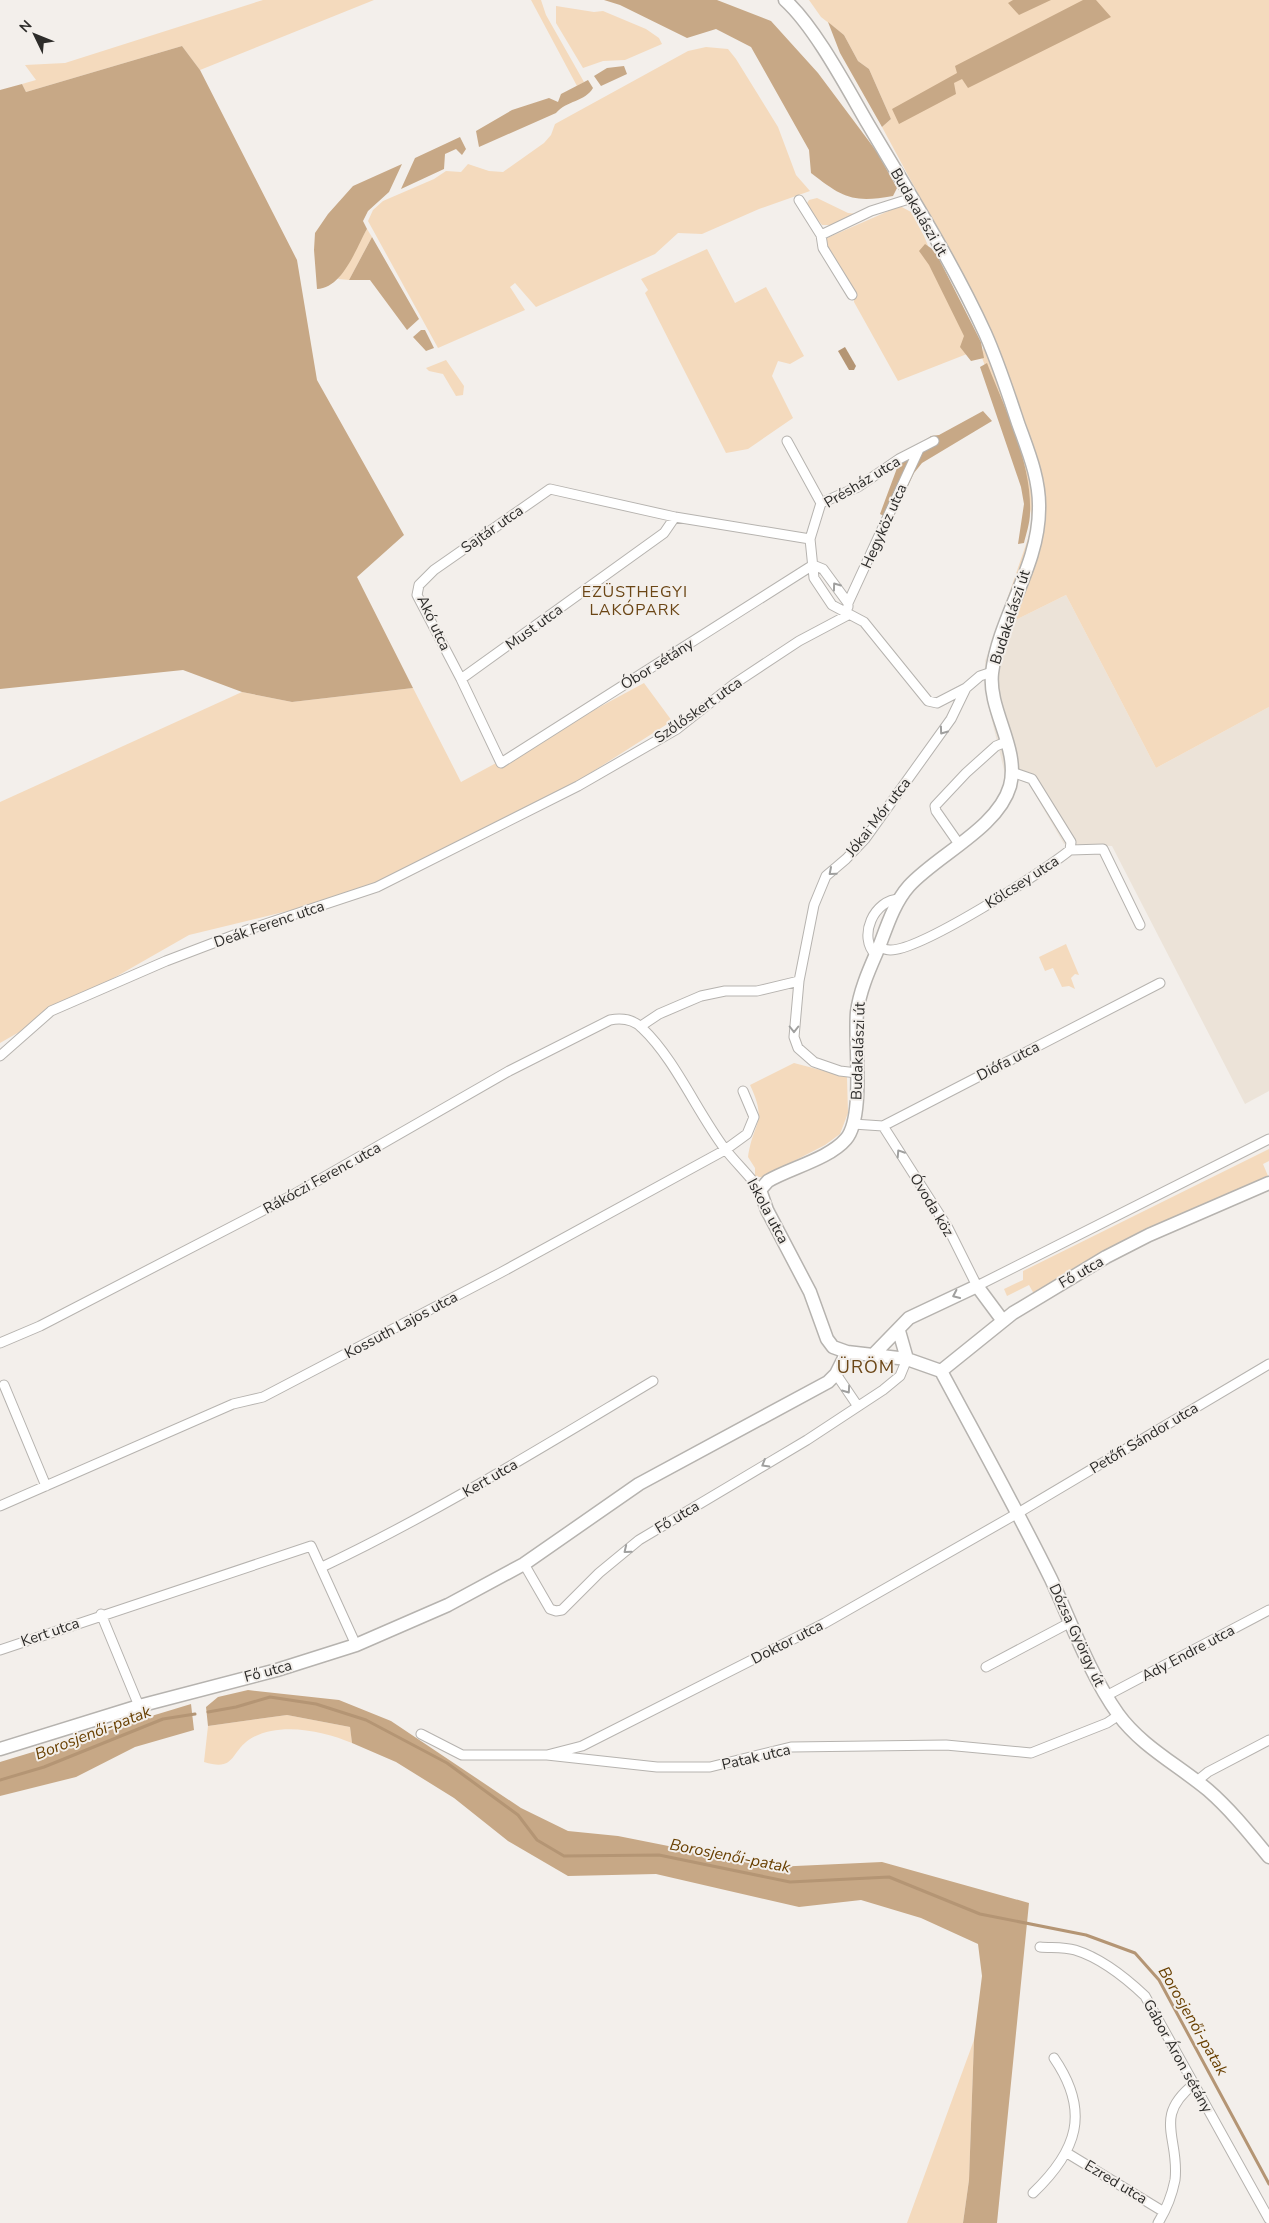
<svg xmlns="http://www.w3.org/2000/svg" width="1269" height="2223" viewBox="0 0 1269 2223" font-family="'Nunito Sans',sans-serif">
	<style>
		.built { fill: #ece3d8 }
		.green { fill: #f4dabd }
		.forest { fill: #c7a886 }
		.water { fill: #b49574 }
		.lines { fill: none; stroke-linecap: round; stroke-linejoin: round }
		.stream { stroke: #b49574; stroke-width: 3 }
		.street-casing { stroke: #b6b3af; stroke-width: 11 }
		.secondary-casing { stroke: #b6b3af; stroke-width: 15 }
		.street { stroke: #fff; stroke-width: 9 }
		.secondary { stroke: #fff; stroke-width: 12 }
		.oneway { stroke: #a0a09f }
		.labels { text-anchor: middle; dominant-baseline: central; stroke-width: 4; stroke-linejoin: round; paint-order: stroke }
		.street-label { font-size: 15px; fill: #2d2c2a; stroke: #f3efeb }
		.neighbourhood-label { font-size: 16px; letter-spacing: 1px; fill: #6b4616; stroke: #f3efeb }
		.water-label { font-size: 16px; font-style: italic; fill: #683f00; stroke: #f3efeb }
		.quarter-label { font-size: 18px; letter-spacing: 1px; fill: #6b4616; stroke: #f3efeb }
	</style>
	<rect width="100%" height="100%" fill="#f3efeb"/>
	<!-- built -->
	<path class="built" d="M1066,595L1156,768L1269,707V1091L1245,1104L1112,846L1064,844L1029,784L1005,774L988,704L985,661L997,629Z"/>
	<!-- green -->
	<path class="green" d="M263,0H374L200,70L182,46L26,92L22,84L36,80L25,65L65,63Z
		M531,0H541L546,15L584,82L577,86Z
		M809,0H1269V707L1156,768L1066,595L997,629L1033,524L1021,464L981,355L991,329L882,127L891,119L869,69L858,61L844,35L821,17Z
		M556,6L594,12L603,11L646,29L659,38L662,44L625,60L603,61L583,68L556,23Z
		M706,47L728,49L736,59L778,127L796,175L810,191L759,209L702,234L678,233L655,254L536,307L515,283L510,287L525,310L438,348L368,221L373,210L383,201L434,179L446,171L461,172L468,164L489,171L503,172L544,143L551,135L555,124L688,51Z
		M817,198L848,213L858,214L834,225H822L806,205L809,200Z
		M900,206L911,212L924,236L972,352L898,381L854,302V293L824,242L827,238Z
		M367,229L372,237L349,280L338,279Z
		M707,249L735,303L766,287L804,356L790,364L778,361L772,376L793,418L748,449L726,453L645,293L648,290L641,279Z
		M446,360L464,386L463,395L456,396L443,374L429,371L426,368Z
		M644,683L672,721L545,802L345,897L189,935L0,1043V802L242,692L292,702L413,688L461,782Z
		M1066,944L1079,975L1075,974L1071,978L1075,989L1069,986L1062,987L1053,968L1045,971L1039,957Z
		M794,1063L847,1077L848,1113L840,1134L825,1145L763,1177H755V1168L748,1157C753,1122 768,1123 750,1085Z
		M1269,1149V1161L1263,1164L1268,1176L1128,1240L1034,1294L1029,1285L1007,1296L1004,1289L1023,1280V1271Z
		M287,1715L350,1727L352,1743C324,1731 279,1721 250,1739C230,1752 236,1772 204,1762L208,1726Z
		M974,2040L969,2180L963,2223H907Z"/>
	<!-- forest -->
	<path class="forest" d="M604,0H717L771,21L818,73L877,152L897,188L893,196C853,203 843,198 811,173L809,150L751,47L716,29L687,38L620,5Z
		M1013,0H1051L1019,15L1008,3Z
		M1083,0H1096L1111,17L968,88L962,79L954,83L956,94L899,124L892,109L957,73L955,66Z
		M828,22L844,35L858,61L869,69L891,119L882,127L840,53Z
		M182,46L200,70L297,260L317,380L404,535L357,577L413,688L292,702L242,692L183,670L0,689V90L22,84L26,92Z
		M624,66L627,74L601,86L594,76L607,68Z
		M588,80L593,88C586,101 566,101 556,113L479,147L476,131L512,110L549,98L558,102L561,94Z
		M460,137L466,149L462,155L456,149L445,154L444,169L401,189L415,158Z
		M402,164L389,192L368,211L363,221L367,229C356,248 343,288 317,289L314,250L315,233L328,214L353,186Z
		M372,237L419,319L407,330L370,280H349Z
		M925,244L935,251L981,342L984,358L971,361L960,347L964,336L929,265L919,251Z
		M421,330H425L434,348L426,351L413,337Z
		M987,363C1005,409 1032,462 1030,513C1030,523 1026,534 1024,543L1018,544L1024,504L1021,487L980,367Z
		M983,411L992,421L922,463L914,473L892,520L880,514L900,460L931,436L939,435Z
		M248,1690L339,1700L391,1721L521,1808L568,1831L618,1836L774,1867L882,1862L1029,1903L997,2223H963L969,2180L974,2040L982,1976L978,1944L921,1918L861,1900L799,1907L656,1874L568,1876L508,1841L454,1798L396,1762L352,1743L350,1727L287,1715L208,1726L206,1707L218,1697Z
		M191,1704L194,1730L135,1747L76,1777L0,1796V1762Z"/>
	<!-- water -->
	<path class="water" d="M845,347L856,366L854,370H849L838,351Z"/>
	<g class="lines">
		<!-- stream -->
		<path class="stream" d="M208,1712L236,1707L270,1697L316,1704L366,1720L447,1763L518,1815L537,1840L564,1856L659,1855L790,1882L889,1877L980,1914L1086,1935L1135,1953L1159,1980L1269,2184
			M0,1780L44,1767L163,1719L195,1714"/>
		<defs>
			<path id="street" d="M799,200L821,235
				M852,295L823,248L821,235L871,211L912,198
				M787,441L821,503
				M810,539L821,503L858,487L899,459L934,441
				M813,565L501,763L461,679L417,595L419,585L434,570L550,489L675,517L810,539L814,578L832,605L864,622L928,701L937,703L966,688L980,676L992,672
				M813,565L823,569L848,603V607
				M848,603L919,449
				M461,679L664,533L675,517
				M959,844L936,811L935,806L966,773L996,746L1006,742
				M1070,850L1103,849L1140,925
				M879,947C882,948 886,950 890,950C920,951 1043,872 1070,850L1071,842L1032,779L1012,772
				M876,955C857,937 874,899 900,899
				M641,1026L659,1014L701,996L725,991H757L799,981
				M0,1056L51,1011L166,961L250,929L377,887L578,786L677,729L734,684L799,641L848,615
				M857,1073L840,1071L814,1062L798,1048L794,1037L799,981L814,905L826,876L846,859L865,839L951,719L966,688
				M853,1124L883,1126L1160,983
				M883,1126L948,1228L977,1286L1269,1139
				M0,1343L40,1326L291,1196L509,1071L610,1020C621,1018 633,1019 642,1028C675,1059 697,1112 725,1149C736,1163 749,1175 760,1190
				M836,1374L857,1405
				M4,1385L46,1486
				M0,1506L233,1404L263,1397L500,1273L725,1150L747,1134L754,1117L743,1091
				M524,1564L550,1609L556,1611L562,1610L599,1573L639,1540L807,1440L883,1390L900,1376L907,1359
				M322,1567C436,1513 544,1446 653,1381
				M101,1614L139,1706
				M0,1650L311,1546L356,1645
				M986,1667L1071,1622
				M1106,1696L1269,1610
				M421,1734L462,1755H547L657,1767H710L791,1747L946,1745L1031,1753L1107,1723L1119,1715
				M547,1755L582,1746L825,1623L1018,1513L1269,1364
				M1197,1781L1208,1772L1269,1740
				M1040,1947C1051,1948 1064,1947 1075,1950C1101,1958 1126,1978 1145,1996L1269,2219
				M1067,2153L1164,2212
				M1033,2193C1077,2151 1091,2112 1054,2058
				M1158,2223C1166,2210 1172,2195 1175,2180C1180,2138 1152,2117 1194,2084"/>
			<path id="secondary" d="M785,0C815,27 847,88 868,124C909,193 952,261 985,333C998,362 1008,393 1018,423C1028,451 1040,479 1039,509C1039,567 999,616 992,673C988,711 1020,748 1010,786C998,828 937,855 909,886C894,903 887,926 879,947C870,968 860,989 857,1012C854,1042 865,1117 846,1139C829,1159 790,1168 768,1181L760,1190L767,1210L810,1292L827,1339L833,1347L847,1352L907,1359L941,1371
				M899,1331L907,1359
				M874,1354L909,1318L977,1286L1003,1321
				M941,1371C978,1440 1016,1508 1051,1579C1072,1624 1089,1673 1118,1714C1141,1746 1178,1765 1208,1790C1231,1810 1250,1834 1269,1857
				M941,1371L1013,1313L1106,1257L1149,1235L1269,1183
				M0,1749L139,1706L277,1670L356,1645L448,1605L524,1564L639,1484L828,1382L836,1374L847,1352"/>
		</defs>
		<!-- street casing -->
		<use href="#street" class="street-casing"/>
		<!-- secondary casing -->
		<use href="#secondary" class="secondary-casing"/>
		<!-- street -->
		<use href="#street" class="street"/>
		<!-- secondary -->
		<use href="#secondary" class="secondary"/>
	</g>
	<!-- one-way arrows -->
	<defs><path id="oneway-chevron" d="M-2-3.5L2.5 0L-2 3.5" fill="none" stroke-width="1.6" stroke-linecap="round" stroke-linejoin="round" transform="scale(1.25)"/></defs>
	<g class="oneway">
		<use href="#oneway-chevron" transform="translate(836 586) rotate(-126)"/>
		<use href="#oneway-chevron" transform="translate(943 731) rotate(126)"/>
		<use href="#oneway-chevron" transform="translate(832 872) rotate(139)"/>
		<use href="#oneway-chevron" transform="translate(794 1029) rotate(90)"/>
		<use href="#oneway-chevron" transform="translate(900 1153) rotate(-123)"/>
		<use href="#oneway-chevron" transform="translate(956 1295) rotate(155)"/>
		<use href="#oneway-chevron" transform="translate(847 1390) rotate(55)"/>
		<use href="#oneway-chevron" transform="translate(765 1464) rotate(149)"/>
		<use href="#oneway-chevron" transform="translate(627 1550) rotate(141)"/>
	</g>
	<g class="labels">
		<!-- street labels -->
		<g class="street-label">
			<text transform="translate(919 212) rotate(60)">Budakalászi út</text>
			<text transform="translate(862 482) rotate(-31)">Présház utca</text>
			<text transform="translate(884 526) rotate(-66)">Hegyköz utca</text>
			<text transform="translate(492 529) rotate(-35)">Sajtár utca</text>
			<text transform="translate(1010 617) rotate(-72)">Budakalászi út</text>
			<text transform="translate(434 623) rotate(65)">Akó utca</text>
			<text transform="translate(534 627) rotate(-36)">Must utca</text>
			<text transform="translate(657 664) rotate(-32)">Óbor sétány</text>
			<text transform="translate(698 710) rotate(-35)">Szőlőskert utca</text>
			<text transform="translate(878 817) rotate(-52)">Jókai Mór utca</text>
			<text transform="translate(1022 882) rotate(-33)">Kölcsey utca</text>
			<text transform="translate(269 924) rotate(-19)">Deák Ferenc utca</text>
			<text transform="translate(858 1051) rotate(-88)">Budakalászi út</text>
			<text transform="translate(1008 1061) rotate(-27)">Diófa utca</text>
			<text transform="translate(322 1178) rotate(-29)">Rákóczi Ferenc utca</text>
			<text transform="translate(932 1205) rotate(59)">Óvoda köz</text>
			<text transform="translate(768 1211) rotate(62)">Iskola utca</text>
			<text transform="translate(1081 1272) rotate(-30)">Fő utca</text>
			<text transform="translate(401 1325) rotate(-28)">Kossuth Lajos utca</text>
			<text transform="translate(1144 1438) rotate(-31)">Petőfi Sándor utca</text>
			<text transform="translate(490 1478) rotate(-30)">Kert utca</text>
			<text transform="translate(677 1517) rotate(-31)">Fő utca</text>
			<text transform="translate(50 1632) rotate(-19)">Kert utca</text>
			<text transform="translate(1077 1635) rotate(65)">Dózsa György út</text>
			<text transform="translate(787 1642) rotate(-27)">Doktor utca</text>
			<text transform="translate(1188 1653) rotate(-28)">Ady Endre utca</text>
			<text transform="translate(268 1671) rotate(-15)">Fő utca</text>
			<text transform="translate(756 1757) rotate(-13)">Patak utca</text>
			<text transform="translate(1178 2056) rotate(61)">Gábor Áron sétány</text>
			<text transform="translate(1116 2182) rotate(31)">Ezred utca</text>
		</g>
		<!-- neighbourhood labels -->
		<g class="neighbourhood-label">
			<text x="635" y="592">EZÜSTHEGYI<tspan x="635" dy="18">LAKÓPARK</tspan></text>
		</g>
		<!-- water labels -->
		<g class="water-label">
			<text transform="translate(93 1733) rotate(-21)">Borosjenői-patak</text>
			<text transform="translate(730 1856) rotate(11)">Borosjenői-patak</text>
			<text transform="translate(1193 2021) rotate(60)">Borosjenői-patak</text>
		</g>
		<!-- quarter labels -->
		<g class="quarter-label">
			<text x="866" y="1367">ÜRÖM</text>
		</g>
	</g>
	<!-- north arrow -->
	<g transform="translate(35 35) rotate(313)" stroke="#f3efeb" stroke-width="4" paint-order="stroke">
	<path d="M0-4L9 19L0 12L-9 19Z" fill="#2d2c2a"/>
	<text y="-8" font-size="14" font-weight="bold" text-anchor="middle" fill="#2d2c2a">N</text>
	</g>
</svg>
